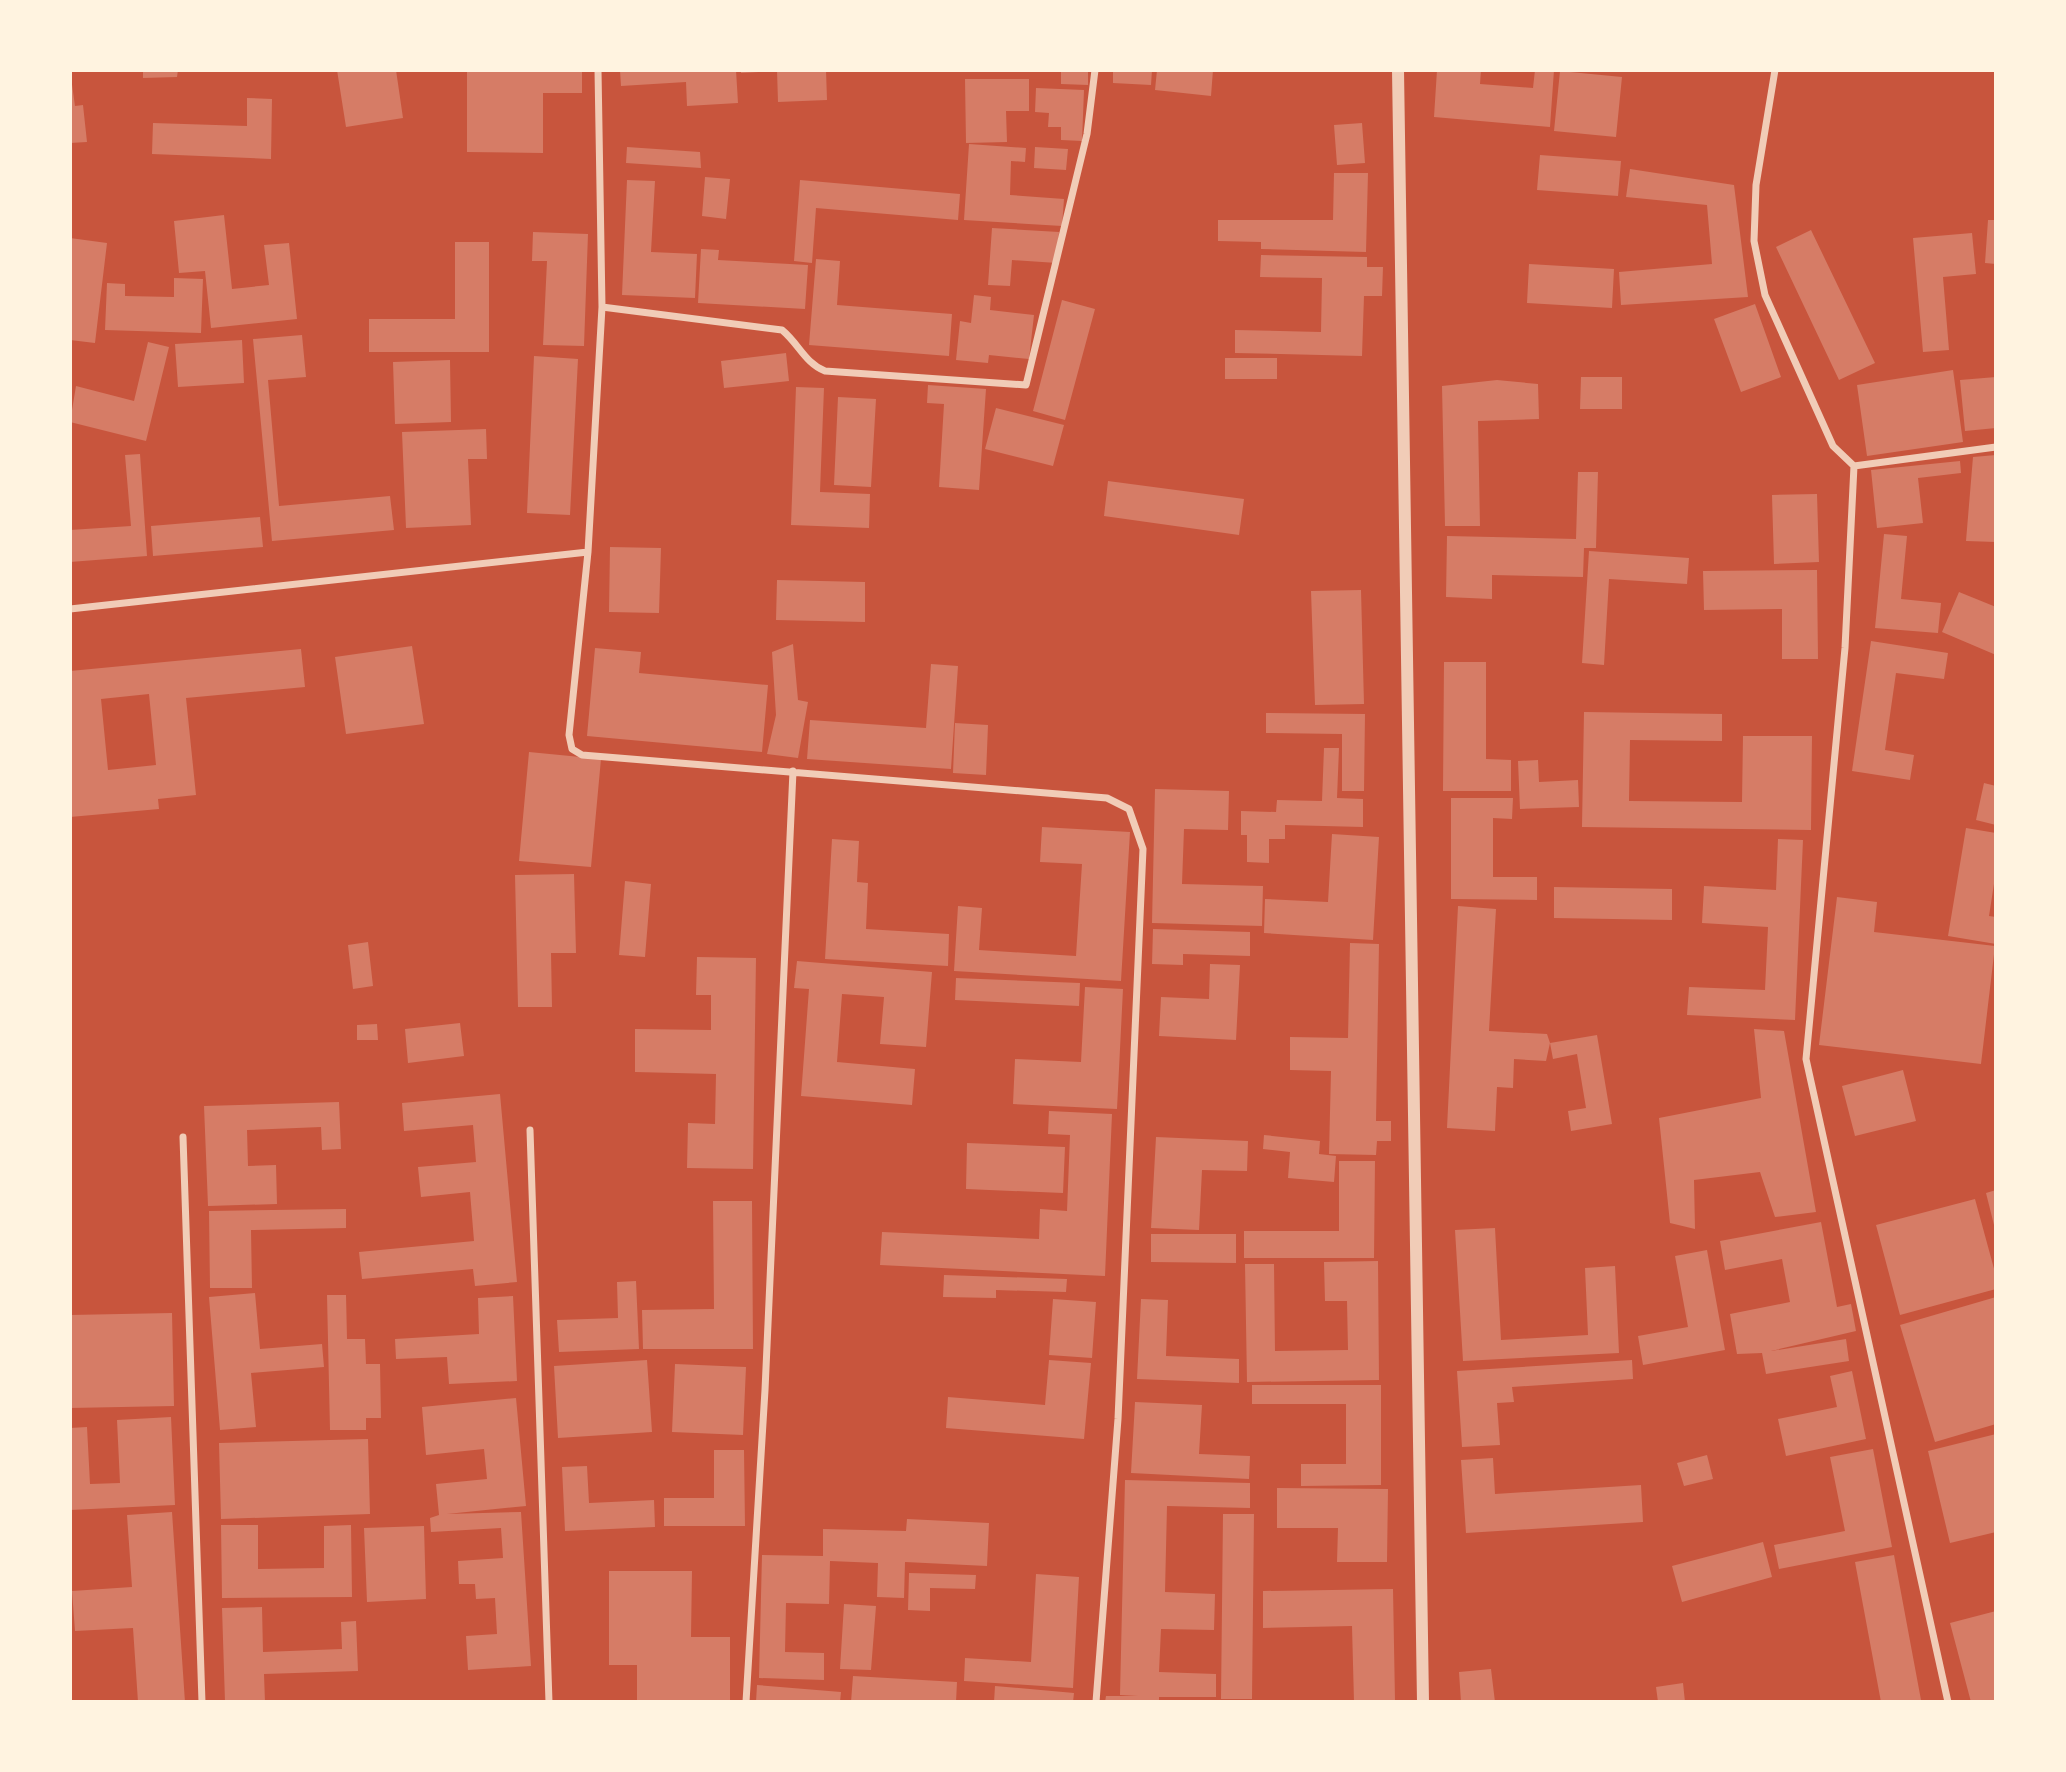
<svg xmlns="http://www.w3.org/2000/svg" width="2066" height="1772" viewBox="0 0 2066 1772" font-family="'Alegreya Sans',sans-serif">
	<style>
		.building { fill: #d67c66; fill-rule: evenodd }
		.lines { fill: none; stroke-linecap: round; stroke-linejoin: round }
		.minor { stroke: #f1ccb7; stroke-width: 7 }
		.tertiary { stroke: #f1ccb7; stroke-width: 12 }
	</style>
	<rect width="100%" height="100%" fill="#c8553d"/>
	<!-- building -->
	<path class="building" d="M70,70L75,106L83,105L87,142L70,143Z
		M143,70H178L177,77L143,78Z
		M337,70H396L403,118L346,127Z
		M530,70H582V93H543V153L467,152V71Z
		M620,70H736L738,103L687,106L686,82L621,86Z
		M741,70H759V72L741,73Z
		M777,70H826L827,100L778,102Z
		M1061,70H1088V85L1061,84Z
		M1113,70H1152L1151,85L1113,83Z
		M1157,70H1213L1211,96L1155,90Z
		M1437,70H1481L1480,84L1533,88L1535,70H1554L1550,127L1434,117Z
		M1560,71L1622,77L1616,137L1554,131Z
		M965,79H1029V111H1006L1007,142L966,143Z
		M1036,88L1084,90L1082,141L1061,140V127H1048L1049,113L1035,112Z
		M247,98L272,99L271,159L152,154L153,123L247,126Z
		M1362,123L1365,163L1337,165L1334,125Z
		M969,144L1026,148L1025,162L1011,161L1010,195L1064,199L1062,226L964,220Z
		M627,147L700,152L701,168L626,163Z
		M1035,147L1068,149L1066,170L1034,168Z
		M1540,155L1621,161L1618,196L1537,190Z
		M1630,169L1734,185L1748,297L1621,305L1619,272L1712,264L1707,205L1626,197Z
		M1334,173H1368L1366,252L1261,249V242L1218,241V220H1333Z
		M705,177L730,179L726,219L702,216Z
		M627,180L655,181L651,252L697,254L695,298L622,295Z
		M800,180L960,194L958,220L816,208L812,263L794,261Z
		M224,215L232,289L269,285L264,245L289,243L297,319L211,328L205,271L179,273L174,221Z
		M1988,220H1996V264L1985,263Z
		M992,228L1059,232L1057,263L1012,260L1010,286L988,285Z
		M1811,230L1875,363L1839,380L1776,247Z
		M533,232L588,234L584,346L543,345L547,261H532Z
		M1972,233L1976,274L1943,277L1949,350L1923,352L1913,238Z
		M70,238L107,243L95,343L70,340Z
		M455,242H489V352H369V319H455Z
		M701,249L719,250L718,260L808,265L805,309L698,303Z
		M1261,255L1367,257V267H1383L1382,296H1364L1362,356L1235,353V330L1321,332L1322,278L1260,277Z
		M816,259L840,261L837,305L952,314L949,356L809,345Z
		M1529,264L1614,269L1612,308L1527,303Z
		M174,278L203,279L201,333L105,330L107,283L125,284V296L174,297Z
		M974,295L991,297L990,310L1034,315L1029,359L989,355L988,363L956,360L960,321L971,323Z
		M1062,300L1095,309L1065,420L1033,411Z
		M1755,304L1781,377L1741,392L1714,319Z
		M302,335L306,377L268,380L279,506L390,496L394,530L272,541L253,339Z
		M242,340L244,383L178,387L175,344Z
		M148,342L169,347L146,441L70,422L76,386L134,401Z
		M786,353L789,381L724,388L721,361Z
		M534,356L578,359L570,515L527,513Z
		M1225,358H1277V379H1225Z
		M450,360L451,422L395,424L393,362Z
		M1953,370L1963,442L1867,456L1857,385Z
		M1581,377H1622V409H1580Z
		M1996,377V428L1965,431L1960,380Z
		M1497,380L1538,384L1539,419L1478,421L1480,526H1445L1442,386Z
		M928,385L986,389L979,490L939,487L944,404L927,403Z
		M796,387L824,388L820,492L870,494L869,528L791,525Z
		M838,397L876,399L871,487L834,485Z
		M996,408L1064,425L1053,466L985,449Z
		M486,429L487,459H468L471,525L406,528L402,432Z
		M140,454L147,556L70,562V530L131,526L125,455Z
		M1996,455V542L1966,541L1973,457Z
		M1960,461L1961,473L1918,478L1923,523L1877,528L1871,470Z
		M1578,472H1598L1596,548H1584L1583,577L1492,575V599L1446,597L1447,536L1576,539Z
		M1108,481L1244,499L1239,535L1104,516Z
		M1817,494L1819,562L1774,564L1772,495Z
		M260,517L263,547L153,556L151,526Z
		M1884,534L1907,536L1901,599L1941,603L1938,633L1875,628Z
		M610,547L661,548L659,613L609,612Z
		M1589,551L1689,558L1687,584L1609,579L1604,665L1582,663Z
		M1817,570L1818,659H1782V609L1704,610L1703,571Z
		M777,580L865,582V622L776,620Z
		M1361,590L1364,704L1315,705L1311,591Z
		M1959,592L1996,607V655L1942,632Z
		M1871,641L1948,653L1944,679L1896,673L1885,750L1914,755L1910,780L1852,771Z
		M793,644L798,700L808,702L798,758L767,754L776,715L772,652Z
		M412,646L424,724L346,734L335,657Z
		M595,648L641,652L639,673L768,685L762,752L587,736Z
		M301,649L305,687L186,698L196,795L158,799L159,809L70,817V671ZM149,694L156,765L108,770L101,699Z
		M1444,662H1486V759L1511,760V791H1443Z
		M931,664L958,666L951,769L807,759L810,720L926,728Z
		M1584,712L1722,714V741L1630,740L1629,801L1742,802L1743,736H1812L1811,830L1582,827Z
		M1266,713L1365,714L1364,791H1342V734L1266,733Z
		M955,723L988,725L986,775L953,773Z
		M1324,748H1339L1337,798L1363,799V827L1285,825V839H1269V863L1247,862V835H1241V811L1276,812L1277,800L1322,801Z
		M529,752L601,759L591,867L519,861Z
		M1538,760L1539,782L1578,780L1579,807L1520,809L1518,761Z
		M1984,783L1996,786V825L1976,820Z
		M1155,789L1229,791L1228,830L1184,829L1182,884L1263,886L1262,926L1152,923Z
		M1451,798H1513L1512,819L1493,818V877H1537V900L1451,899Z
		M1042,827L1130,832L1121,981L954,971L958,906L982,908L979,950L1076,956L1082,864L1040,862Z
		M1966,828L1996,833V871L1989,916L1996,917V944L1948,936Z
		M1332,834L1379,837L1373,940L1264,933L1265,899L1328,902Z
		M832,839L859,841L857,882L868,883L866,929L949,934L948,966L825,959Z
		M1778,839L1803,840L1795,1020L1687,1015L1689,987L1765,990L1768,927L1702,923L1704,886L1776,890Z
		M574,874L576,953H551L552,1007H518L515,875Z
		M625,881L651,884L645,957L619,955Z
		M1554,887L1672,889V920L1554,918Z
		M1837,897L1877,902L1874,932L1995,946L1981,1064L1819,1045Z
		M1458,906L1496,909L1489,1031L1547,1034L1550,1043L1546,1061L1514,1059L1513,1088L1497,1087L1495,1131L1447,1128Z
		M1153,929L1250,932V956L1183,954V965L1152,964Z
		M368,942L373,986L353,989L348,945Z
		M1350,943L1379,944L1376,1121H1391V1141H1377L1376,1155L1329,1154L1331,1071L1290,1070V1037L1348,1038Z
		M697,957L756,958L753,1169L687,1168L688,1123L715,1124L716,1074L635,1072V1029L711,1030V995H696Z
		M797,961L932,972L926,1047L880,1044L884,997L842,994L837,1062L915,1069L912,1105L801,1096L809,989L794,988Z
		M1210,964L1240,965L1236,1040L1159,1036L1161,997L1209,999Z
		M956,978L1080,983L1079,1006L955,1000Z
		M1085,987L1123,989L1117,1109L1013,1104L1015,1059L1081,1062Z
		M460,1023L464,1056L408,1063L405,1029Z
		M377,1024L378,1040H357V1025Z
		M1754,1029L1784,1031L1816,1212L1775,1217L1760,1172L1694,1180L1695,1229L1670,1223L1659,1118L1761,1098Z
		M1597,1035L1612,1124L1571,1131L1568,1111L1586,1108L1577,1054L1553,1059L1550,1043Z
		M1903,1070L1916,1121L1855,1136L1842,1086Z
		M500,1094L517,1282L475,1286L473,1269L362,1279L359,1252L474,1241L470,1192L421,1197L418,1167L476,1162L473,1125L404,1131L402,1103Z
		M339,1102L341,1149L322,1150L321,1127L247,1130L248,1166L276,1165L277,1204L208,1206L204,1106Z
		M1049,1111L1112,1114L1105,1276L880,1265L882,1232L1039,1239L1040,1209L1067,1211L1070,1135L1048,1134Z
		M1264,1135L1320,1141L1319,1154L1336,1156L1334,1182L1288,1178L1290,1152L1263,1149Z
		M1156,1137L1248,1141L1247,1171L1202,1170L1199,1230L1151,1228Z
		M967,1143L1065,1147L1063,1193L966,1189Z
		M1339,1161H1375L1374,1258H1244V1231H1339Z
		M1996,1190V1229H1995L1986,1193Z
		M1975,1199L1996,1276V1289L1900,1315L1876,1225Z
		M713,1201H752L753,1349H643L642,1310L714,1309Z
		M346,1209V1228L251,1230L252,1288H210L209,1211Z
		M1821,1222L1837,1307L1851,1304L1856,1331L1771,1351L1846,1339L1849,1361L1766,1374L1762,1353L1737,1354L1730,1314L1790,1302L1782,1259L1725,1270L1720,1241Z
		M1495,1228L1501,1340L1588,1335L1585,1268L1615,1266L1619,1353L1463,1361L1455,1230Z
		M1151,1234H1236V1263L1151,1262Z
		M1707,1250L1725,1350L1643,1365L1638,1336L1688,1327L1675,1256Z
		M1378,1261L1379,1380L1247,1382L1245,1264H1274L1275,1351L1348,1350L1347,1301H1325L1324,1262Z
		M944,1275L1067,1279L1066,1292L996,1290V1298L943,1297Z
		M636,1281L639,1349L559,1352L557,1320L618,1318L617,1282Z
		M255,1293L260,1349L322,1344L324,1367L251,1373L256,1427L220,1430L209,1297Z
		M327,1295H346L347,1339H365L366,1364H380L381,1418H366V1430H330Z
		M513,1296L517,1381L449,1384L447,1357L396,1359L395,1339L479,1334L478,1298Z
		M1996,1297V1424L1935,1442L1900,1325Z
		M1053,1299L1096,1302L1092,1358L1049,1355Z
		M1141,1299L1168,1300L1166,1356L1239,1359V1383L1137,1379Z
		M172,1313L174,1406L70,1408V1315Z
		M647,1360L652,1432L558,1438L554,1366Z
		M1049,1360L1091,1363L1084,1439L946,1428L948,1397L1045,1405Z
		M1632,1360L1633,1379L1512,1387L1514,1402L1497,1403L1500,1445L1462,1447L1457,1371Z
		M675,1364L746,1367L743,1435L672,1432Z
		M1852,1371L1866,1439L1786,1456L1778,1419L1837,1407L1830,1376Z
		M1252,1385H1381V1485L1301,1486V1464H1346V1404H1252Z
		M516,1398L526,1506L447,1514L521,1512L531,1666L468,1670L466,1636L497,1634L495,1598L476,1599L475,1584H459L458,1561L503,1558L501,1528L431,1532L430,1518L439,1515L436,1484L487,1479L484,1449L426,1455L422,1407Z
		M1135,1402L1202,1405L1199,1454L1250,1456L1249,1479L1131,1473Z
		M171,1417L175,1505L70,1510V1428L87,1427L90,1484L120,1483L117,1420Z
		M1996,1434V1532L1950,1543L1928,1451Z
		M368,1439L370,1514L221,1519L219,1443Z
		M1873,1449L1892,1547L1779,1569L1774,1545L1845,1531L1830,1457Z
		M714,1450H744L745,1526H664V1498H714Z
		M1707,1455L1713,1479L1684,1486L1677,1463Z
		M1493,1458L1495,1494L1641,1485L1643,1522L1466,1533L1461,1460Z
		M587,1466L589,1503L654,1500L655,1527L565,1531L562,1467Z
		M1125,1480L1250,1483V1508L1167,1506L1165,1592L1215,1594L1214,1630L1161,1629L1159,1672L1216,1674V1697H1159V1702H1105L1106,1696H1138L1120,1695Z
		M1277,1488L1388,1489L1387,1562H1337L1338,1528H1277Z
		M172,1512L185,1702H138L133,1628L75,1631L72,1591L132,1587L127,1515Z
		M1223,1514H1254L1252,1699H1221Z
		M907,1519L989,1523L987,1566L905,1562L904,1598L877,1597L878,1563L830,1561L829,1604L786,1603L785,1652L824,1653V1680L759,1678L762,1555L823,1556V1529L906,1531Z
		M221,1525H258V1569L324,1568V1526L351,1525L352,1597L222,1598Z
		M424,1526L426,1599L367,1602L364,1528Z
		M1763,1542L1772,1577L1682,1602L1672,1566Z
		M1894,1555L1921,1700L1908,1702H1881L1855,1562Z
		M609,1571H692L691,1637H730V1702H637V1665H609Z
		M909,1573L976,1575L975,1589L930,1588V1611L908,1610Z
		M1036,1574L1079,1577L1073,1688L964,1681L965,1658L1031,1662Z
		M1393,1589L1395,1701L1354,1702L1352,1626L1263,1628V1591Z
		M844,1604L876,1606L871,1670L840,1669Z
		M262,1607L263,1652L342,1649L341,1622L356,1621L358,1671L264,1674L265,1702H225L222,1608Z
		M1996,1611V1702H1971L1950,1623Z
		M1491,1669L1495,1702H1461L1459,1672Z
		M853,1676L957,1682L956,1702H851Z
		M1683,1683L1685,1702H1658L1656,1687Z
		M757,1685L841,1692L840,1702H756Z
		M995,1686L1074,1693L1073,1702H994Z"/>
	<g class="lines">
		<!-- minor -->
		<path class="minor" d="M598,70L602,307L588,552L569,735L572,749L582,755L1107,798L1129,809L1143,849L1118,1419L1096,1702
			M1775,70L1756,185L1754,241L1765,295L1833,446L1854,466L1845,648L1806,1059L1948,1702
			M602,307L782,330C799,344 805,363 825,371L1026,385L1087,134L1095,70
			M1854,466L1996,447
			M70,609L588,552
			M530,1130L549,1702
			M183,1137L202,1702
			M746,1702L765,1390L793,771"/>
		<!-- tertiary -->
		<path class="tertiary" d="M1398,70L1423,1702"/>
	</g>
	<!-- border -->
	<rect width="2066" height="1772" fill="none" stroke="#fff3e0" stroke-width="144"/>
</svg>
